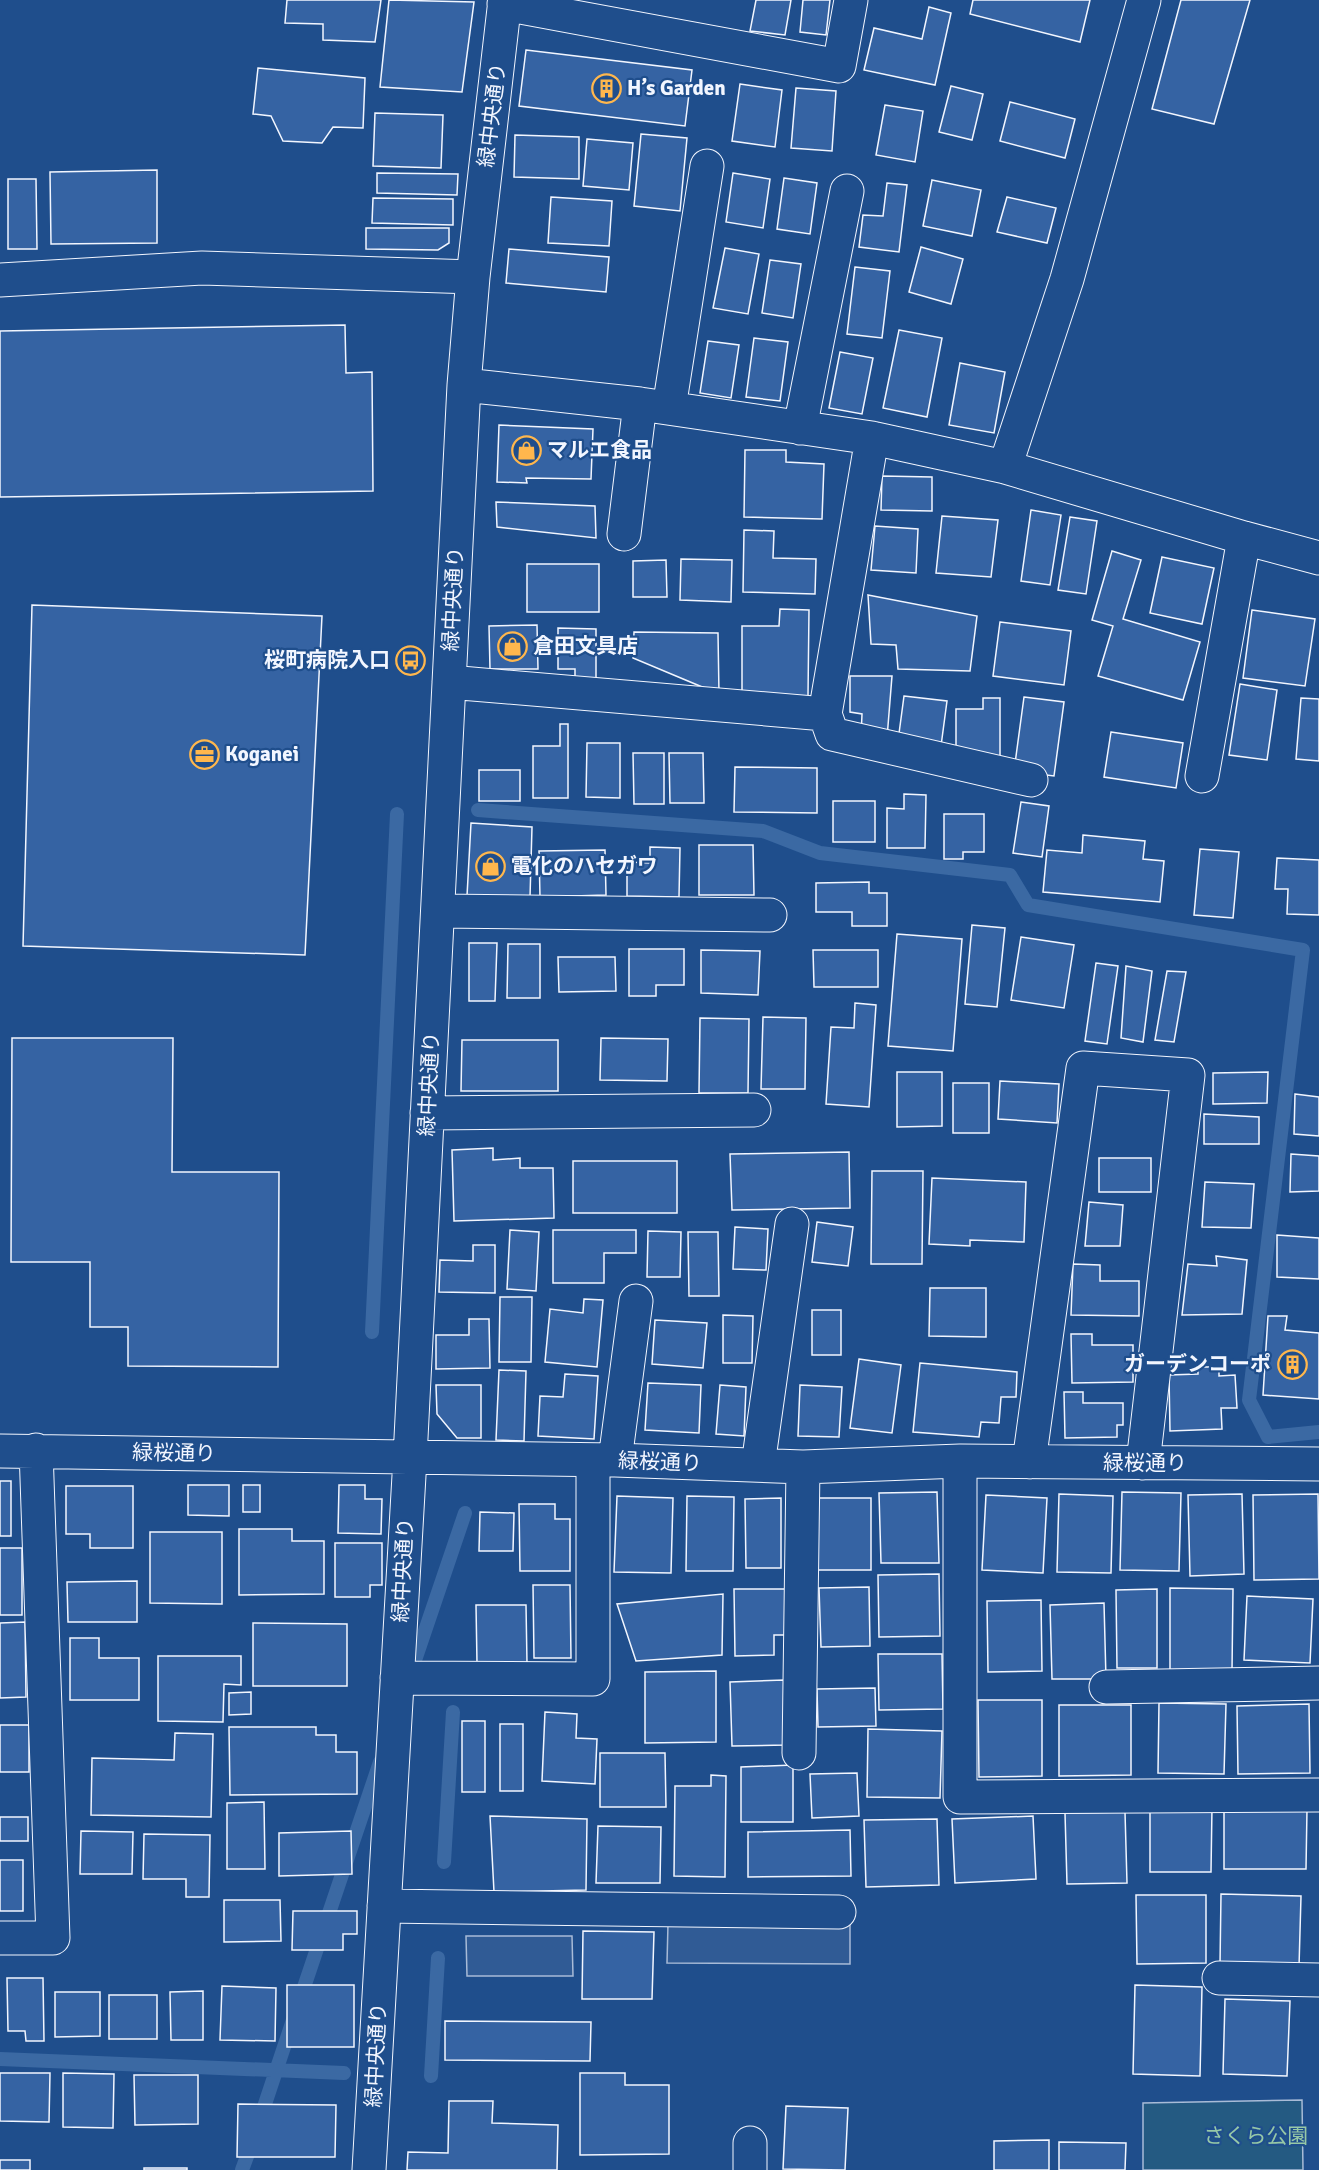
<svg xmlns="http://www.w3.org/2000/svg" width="1319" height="2170" viewBox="0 0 1319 2170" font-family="Signika,'Noto Sans JP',sans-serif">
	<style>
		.green { fill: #245a82; stroke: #a8bbd7; stroke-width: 1.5 }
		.parking { fill: #305b95; stroke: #a8bbd7; stroke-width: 1.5 }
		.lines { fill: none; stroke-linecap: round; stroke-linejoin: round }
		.stream { stroke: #3b69a3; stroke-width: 14 }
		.building { fill: #3563a3; stroke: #f2f6ff; stroke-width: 1.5 }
		.minor-casing { stroke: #f2f6ff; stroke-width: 35 }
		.minor { stroke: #1f4e8c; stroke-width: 33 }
		.labels { text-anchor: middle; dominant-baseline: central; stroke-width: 4.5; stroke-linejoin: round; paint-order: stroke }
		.poi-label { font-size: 21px; font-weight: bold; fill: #f2f6ff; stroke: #1f4e8c; text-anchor: start }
		.street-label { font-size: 21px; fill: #f2f6ff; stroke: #1f4e8c }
		.park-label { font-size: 21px; fill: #97c8a6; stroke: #1f4e8c }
	</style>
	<rect width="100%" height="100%" fill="#1f4e8c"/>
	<!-- green -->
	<path class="green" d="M1302,2100L1303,2170H1143V2103Z"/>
	<!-- parking -->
	<path class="parking" d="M668,1924L850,1925V1964L667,1963Z
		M466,1936H572L573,1976H467Z"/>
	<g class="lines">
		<!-- stream -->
		<path class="stream" d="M478,810L763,831L820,853L1010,875L1028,905L1303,950L1249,1400L1268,1437L1319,1432
			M372,1332L397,814
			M410,1675L465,1513
			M444,1862L453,1712
			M299,2002L380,1762
			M0,2059L344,2073
			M431,2076L438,1958
			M259,2122L293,2020
			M242,2170L253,2140"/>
	</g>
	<!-- building -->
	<path class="building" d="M287,0H381L375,42L323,40V24L285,23Z
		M389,0L474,2L462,92L380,87Z
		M756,0H791L785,35L750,31Z
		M803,0H830L826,35L800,32Z
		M973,0H1090L1080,42L970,14Z
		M1181,0H1250L1214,124L1152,109Z
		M929,7L951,13L935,85L864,70L874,28L922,39Z
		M526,50L692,70L685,126L519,106Z
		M258,68L365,78L363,128L333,127L322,143L283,141L271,116L253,114Z
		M740,84L782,90L775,147L732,141Z
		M951,86L983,94L972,140L939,132Z
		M796,88L836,91L832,151L791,148Z
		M1010,102L1075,119L1065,158L1000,141Z
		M885,105L923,111L915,162L876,155Z
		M375,113L443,115L441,168L373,166Z
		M641,134L687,138L680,211L634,206Z
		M515,135L579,137V179L514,177Z
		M587,139L633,143L629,190L583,186Z
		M157,170V243L51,244L50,172Z
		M377,173L458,174L457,195L377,193Z
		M733,173L770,179L763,228L726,222Z
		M784,178L817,183L810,234L777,229Z
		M8,179H36L37,249H8Z
		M932,180L981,190L972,236L923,226Z
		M887,183L907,185L899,252L859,247L863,215L883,216Z
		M551,197L612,201L609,246L548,243Z
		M1007,197L1056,208L1047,243L997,232Z
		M373,198L453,199V225L372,223Z
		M366,228H449V243L438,250L366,249Z
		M921,247L963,259L951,304L909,292Z
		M725,248L759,254L748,314L713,308Z
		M509,249L609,257L606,292L506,283Z
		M770,260L801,264L793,318L762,313Z
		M855,267L890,271L882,338L847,334Z
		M345,325L346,373L372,372L373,491L0,497V331Z
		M899,330L942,338L927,417L883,408Z
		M754,338L788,342L780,401L746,397Z
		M708,341L739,345L731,398L700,393Z
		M840,352L873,358L862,414L829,408Z
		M960,363L1005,372L994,433L949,425Z
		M499,425L593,429L591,479L526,478L527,483L497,482Z
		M745,450H786V462L824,464L822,519L744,517Z
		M882,476L932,477V511L881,510Z
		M496,502L595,506L596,538L497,527Z
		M1031,510L1061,515L1050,585L1021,581Z
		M942,516L998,520L991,577L936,573Z
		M1070,517L1097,521L1086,594L1058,590Z
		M875,526L918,529L916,573L871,570Z
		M744,530L774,531L773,558L816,559L815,594L743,592Z
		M1112,551L1141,560L1123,619L1200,642L1183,700L1098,676L1113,626L1092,620Z
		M1162,557L1214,568L1202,624L1150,613Z
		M681,559L732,560L731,602L680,600Z
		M666,560L667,597H633V561Z
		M527,564H599V612H527Z
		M868,595L977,616L970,671L898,669L896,645L871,644Z
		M32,605L322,616L305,955L23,946Z
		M780,609L809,610L808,696L742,695V626H779Z
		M1252,610L1315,619L1305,686L1243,678Z
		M1000,622L1071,631L1064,685L993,676Z
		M537,625L538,669H490L489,626Z
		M558,628L596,629V679H575V669H558Z
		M634,632L718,633L719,694L633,658Z
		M850,676H892L887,738L861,737L862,714L850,712Z
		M1240,684L1277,690L1267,760L1229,755Z
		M904,696L947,701L941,746L898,741Z
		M1024,697L1064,702L1054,776L1014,771Z
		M983,698H1000V759L956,758V709H983Z
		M1301,698L1319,699V761L1296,759Z
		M560,724H568V798H533V746H560Z
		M1111,732L1183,743L1176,788L1104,777Z
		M587,743H620V798L586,797Z
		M633,753H664V804H634Z
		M669,753H703L704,803H670Z
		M735,767L817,768V813L734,812Z
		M479,770H520V801H479Z
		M904,794L926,795L925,848H887V808L904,809Z
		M833,801H875V842H833Z
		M1021,802L1049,806L1042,857L1013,853Z
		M944,814H984V852H963V859H944Z
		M471,823L532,827L530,897L467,896Z
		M1083,835L1145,841L1143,859L1164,861L1160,902L1043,892L1047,850L1082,853Z
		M699,845H753L754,895H699Z
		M650,847L680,848L679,897L627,896V862L650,863Z
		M1200,849L1239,852L1233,918L1194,915Z
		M605,850L606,895L540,897L539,851Z
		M1277,858L1319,860V915L1287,914L1288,889H1275Z
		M869,882V893H887V926H852V912H816V883Z
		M972,925L1005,928L997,1007L965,1004Z
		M897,934L962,939L953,1051L888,1046Z
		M1021,937L1074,945L1064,1008L1011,1000Z
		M469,943H497L495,1001H469Z
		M508,944H540V998H507Z
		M629,949H684V985H656V996H629Z
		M701,950L760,951L758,995L701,993Z
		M813,950H878V987H814Z
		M558,957H615L616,991L559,992Z
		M1096,963L1118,966L1107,1044L1085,1041Z
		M1126,966L1152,971L1143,1042L1121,1038Z
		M1167,971L1186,972L1174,1042L1155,1040Z
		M855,1003L876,1005L869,1107L826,1104L831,1027L854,1028Z
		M763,1017L806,1018L805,1089H761Z
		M700,1018L749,1019L748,1093H699Z
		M12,1038H173L172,1172H279L278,1367L128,1366V1327H90V1262H11Z
		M601,1038L668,1039L667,1081L600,1080Z
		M462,1040H558V1091H461Z
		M897,1072H942V1126L897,1127Z
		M1268,1072L1267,1103L1213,1104V1073Z
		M1000,1081L1059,1084L1057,1123L998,1119Z
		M953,1083H989V1133H953Z
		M1295,1094L1319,1097V1136L1294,1134Z
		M1204,1114L1259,1117V1144H1204Z
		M493,1148V1160L520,1158V1168H553L554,1218L454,1221L452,1150Z
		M849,1152L850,1208L732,1210L730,1154Z
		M1291,1154L1319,1156V1191L1290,1192Z
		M1099,1158H1151V1192H1099Z
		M573,1161H677V1213H573Z
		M872,1171H923L922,1264H871Z
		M932,1178L1026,1182L1024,1242L970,1240V1246L929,1244Z
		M1205,1182L1254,1184L1251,1228L1202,1227Z
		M1089,1202L1123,1205L1120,1246H1085Z
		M817,1222L853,1227L848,1266L812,1262Z
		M735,1227L768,1229L766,1270L733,1269Z
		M510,1230L539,1232L536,1291L507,1289Z
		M553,1230H636V1253H604V1283H553Z
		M648,1231L681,1232L680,1277H647Z
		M688,1232H718L719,1296H689Z
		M1277,1235L1319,1238V1279L1277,1277Z
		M473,1245H495V1293L439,1292L440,1260L473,1261Z
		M1216,1256L1247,1260L1242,1314L1182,1315L1188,1264L1217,1266Z
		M1073,1264L1100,1265V1281H1139V1316L1071,1315Z
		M930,1288H986V1337L929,1336Z
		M500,1297H532L531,1362H499Z
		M584,1299L603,1300L597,1367L545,1362L550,1309L583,1313Z
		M812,1310H841V1355H812Z
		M723,1315L753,1316L752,1363H723Z
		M1268,1316H1287L1285,1330L1319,1333V1399L1263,1395Z
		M469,1319H489L490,1368L436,1369V1335H469Z
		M655,1320L707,1323L703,1368L652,1364Z
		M1071,1334H1092V1345H1133V1382L1072,1383Z
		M859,1359L901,1365L892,1433L850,1428Z
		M920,1363L1017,1372L1016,1397H1001L999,1423L981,1422L979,1437L913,1432Z
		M1198,1367H1219V1376L1235,1375L1237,1408H1221L1222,1429L1170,1431L1169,1375L1198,1374Z
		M499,1370L526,1371L524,1441L496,1440Z
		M565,1374L598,1376L594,1439L538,1436L540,1396L563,1397Z
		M648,1383L701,1385L699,1433L645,1430Z
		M436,1385H481V1438H457L437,1414Z
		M720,1385L746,1387L744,1436L716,1434Z
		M800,1385L842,1387L839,1437L798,1436Z
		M1064,1392H1083V1403H1123V1425H1117V1437L1065,1438Z
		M0,1481H11V1536H0Z
		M188,1485H229V1516L188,1515Z
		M243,1485H260V1512H243Z
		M339,1485H365V1499H382L381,1534L338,1533Z
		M66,1486H133V1548H90V1534H66Z
		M937,1492L939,1563H881L879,1493Z
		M1122,1492L1181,1493L1179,1571L1120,1570Z
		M1059,1494L1113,1496L1111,1573L1057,1572Z
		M1242,1494L1244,1574L1190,1576L1188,1495Z
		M1318,1494L1319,1579L1254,1580L1253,1495Z
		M986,1495L1047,1498L1043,1573L982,1570Z
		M617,1496L673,1498L671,1573L614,1572Z
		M687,1496L734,1497L733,1571H686Z
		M781,1498V1568H746L745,1499Z
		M811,1498H871V1570H811Z
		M519,1504H555V1519H570V1571H520Z
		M480,1512L514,1513L513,1551H479Z
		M239,1529H292V1541H324V1594L239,1595Z
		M150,1532H222V1604L150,1603Z
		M335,1543H382V1585H370V1597H335Z
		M0,1548H22V1615H0Z
		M939,1574L940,1636L879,1637L878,1575Z
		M137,1581V1622H68L67,1582Z
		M533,1585H570L571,1658H534Z
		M869,1587L870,1646L821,1647L819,1588Z
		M1170,1588L1233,1589L1232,1671L1170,1670Z
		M734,1589H788L789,1635H774V1655L735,1656Z
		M1157,1589V1668H1117L1116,1590Z
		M723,1594L722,1655L636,1661L617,1604Z
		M1247,1596L1313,1599L1310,1663L1244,1660Z
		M1041,1600L1042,1671L988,1672L987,1601Z
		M1104,1603L1106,1679H1052L1050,1605Z
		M476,1605H526L527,1663H477Z
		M25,1622L26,1697L0,1698V1623Z
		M253,1623L347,1624V1686H253Z
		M70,1638H99V1658H139V1700H70Z
		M878,1654H942L943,1709L879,1710Z
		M158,1656H241V1685L224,1684L223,1722L158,1721Z
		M716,1671V1742L645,1743V1672Z
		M784,1680L786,1745L732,1746L730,1682Z
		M875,1688L876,1726L818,1727L817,1689Z
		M251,1692V1714L229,1715V1693Z
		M978,1700H1042V1776L979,1777Z
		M1159,1703L1226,1704L1224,1774L1158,1773Z
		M1309,1704L1310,1773L1238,1774L1237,1706Z
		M1059,1705H1131V1775L1059,1776Z
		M545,1712L577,1714L576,1738L597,1739L595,1784L542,1781Z
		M462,1721H485V1792H462Z
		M500,1724H523V1791H500Z
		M0,1725H29V1772H0Z
		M229,1727H316V1735H336V1752H357V1794L230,1795Z
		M868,1729L942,1731L940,1798L867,1797Z
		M175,1733L213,1734L211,1817L91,1815L92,1758L174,1760Z
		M600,1753H665L666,1807H600Z
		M793,1765V1822H741V1767Z
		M857,1773L859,1816L812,1818L810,1774Z
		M711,1775L726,1776L725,1877L674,1876L675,1786H711Z
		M264,1802L265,1869H227V1803Z
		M1150,1806L1212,1807L1211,1872H1150Z
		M1224,1809H1307L1306,1869H1224Z
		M1125,1812L1127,1883L1067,1884L1065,1813Z
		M490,1816L587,1819L586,1890L494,1892Z
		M1033,1816L1036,1879L955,1883L952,1819Z
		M0,1817H28V1841H0Z
		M937,1819L939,1885L866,1887L864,1820Z
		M598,1826L661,1827L660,1883H596Z
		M850,1830L851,1876L748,1877V1832Z
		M81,1831L133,1832L132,1874H80Z
		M351,1831L352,1874L279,1876V1833Z
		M144,1834L210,1835L209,1897H186V1879H143Z
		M0,1860H23V1911H0Z
		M1221,1894L1301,1896L1299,1967L1220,1965Z
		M1136,1895H1206V1963L1137,1964Z
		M224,1900H280L281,1941L224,1942Z
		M293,1911H357V1934H343V1950H292Z
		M583,1931L654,1932L652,1999H582Z
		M7,1978H43L44,2041H26L25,2031H8Z
		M287,1985H354V2047H287Z
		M1135,1985L1202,1987L1200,2076L1133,2074Z
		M222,1986L276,1988L275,2041L220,2040Z
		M203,1991V2040H171L170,1992Z
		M55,1992H100V2036L55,2037Z
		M109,1995H157V2039H109Z
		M1225,1999L1290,2001L1287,2076L1223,2074Z
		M445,2021L591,2022L590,2061L445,2060Z
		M0,2073H50L49,2122L0,2121Z
		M63,2073L114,2074L113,2128L63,2127Z
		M580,2073H625V2085H669V2154L580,2155Z
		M134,2075H198V2124L135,2125Z
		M449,2101H493L492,2123L558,2125L557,2170H407L408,2152L448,2153Z
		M238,2104L336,2105L335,2157H237Z
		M786,2106L848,2108L845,2170L783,2169Z
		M1049,2140V2170H994V2141Z
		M1059,2142L1126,2143L1125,2170H1059Z
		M0,2160H30V2170H0Z
		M144,2168H187V2170H144Z"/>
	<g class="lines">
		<defs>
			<path id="minor" d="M504,4L839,66L851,0
				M0,280L202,268L473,277
				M464,385L640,404L872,438L1005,467L1244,538L1319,558
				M669,408L707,166
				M800,428L847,191
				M1005,467L1067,279L1144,0
				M624,534L640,404
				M449,682L825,714L872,438
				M825,714L832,734L1031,780
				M1202,776L1244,538
				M438,911L770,915
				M427,1113L754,1110
				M0,1451L615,1460L803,1467L960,1461L1319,1464
				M615,1460L636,1301
				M960,1461V1797L1319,1795
				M1029,1462L1083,1068L1188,1075L1143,1463
				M758,1465L792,1224
				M397,1678L593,1679V1460
				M1106,1687L1319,1683
				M799,1753L803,1467
				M384,1906L839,1912
				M0,1938H53L36,1450
				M1219,1978L1319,1980
				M369,2170L410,1458L464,385L473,277L505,0
				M750,2170V2143"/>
		</defs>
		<!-- minor casing -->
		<use href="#minor" class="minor-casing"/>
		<!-- minor -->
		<use href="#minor" class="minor"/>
	</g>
	<!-- icons -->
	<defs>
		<symbol id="building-ring" viewBox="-11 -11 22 22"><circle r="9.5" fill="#1f4e8c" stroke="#ffb74d" stroke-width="1.5"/><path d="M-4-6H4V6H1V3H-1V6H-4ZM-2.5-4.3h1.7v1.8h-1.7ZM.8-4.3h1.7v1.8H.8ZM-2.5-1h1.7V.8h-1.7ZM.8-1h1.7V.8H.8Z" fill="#ffb74d"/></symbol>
		<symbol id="shop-ring" viewBox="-11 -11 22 22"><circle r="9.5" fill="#1f4e8c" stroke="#ffb74d" stroke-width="1.5"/><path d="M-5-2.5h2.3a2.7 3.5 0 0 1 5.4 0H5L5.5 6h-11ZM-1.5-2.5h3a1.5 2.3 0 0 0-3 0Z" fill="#ffb74d"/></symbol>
		<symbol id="bus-ring" viewBox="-11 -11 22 22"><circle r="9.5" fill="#1f4e8c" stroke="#ffb74d" stroke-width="1.5"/><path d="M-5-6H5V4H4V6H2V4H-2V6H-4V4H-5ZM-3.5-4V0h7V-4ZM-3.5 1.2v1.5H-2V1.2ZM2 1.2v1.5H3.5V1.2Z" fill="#ffb74d"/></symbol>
		<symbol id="office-ring" viewBox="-11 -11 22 22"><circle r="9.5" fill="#1f4e8c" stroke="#ffb74d" stroke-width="1.5"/><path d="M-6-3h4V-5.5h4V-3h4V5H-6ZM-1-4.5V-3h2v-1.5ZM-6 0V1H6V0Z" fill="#ffb74d"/></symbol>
	</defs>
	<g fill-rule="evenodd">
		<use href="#building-ring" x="590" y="72" width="33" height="33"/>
		<use href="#shop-ring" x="510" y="434" width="33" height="33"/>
		<use href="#shop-ring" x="496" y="630" width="33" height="33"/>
		<use href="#bus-ring" x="394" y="644" width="33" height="33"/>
		<use href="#office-ring" x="188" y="738" width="33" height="33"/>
		<use href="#shop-ring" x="474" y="850" width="33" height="33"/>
		<use href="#building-ring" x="1276" y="1348" width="33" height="33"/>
	</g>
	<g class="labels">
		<!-- poi labels -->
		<g class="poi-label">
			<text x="627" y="88">H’s Garden</text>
			<text x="547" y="450">マルエ食品</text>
			<text x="533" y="646">倉田文具店</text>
			<text x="390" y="660" text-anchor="end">桜町病院入口</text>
			<text x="225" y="754">Koganei</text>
			<text x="511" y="866">電化のハセガワ</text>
			<text x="1271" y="1364" text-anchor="end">ガーデンコーポ</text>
		</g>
		<!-- street labels -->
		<g class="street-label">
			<text transform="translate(492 115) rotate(-83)">緑中央通り</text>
			<text transform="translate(453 599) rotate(-87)">緑中央通り</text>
			<text transform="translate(429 1084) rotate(-87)">緑中央通り</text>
			<text transform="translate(174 1453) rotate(1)">緑桜通り</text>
			<text transform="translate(660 1462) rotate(2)">緑桜通り</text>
			<text x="1145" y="1463">緑桜通り</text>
			<text transform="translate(403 1570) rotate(-87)">緑中央通り</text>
			<text transform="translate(376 2055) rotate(-87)">緑中央通り</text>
		</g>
		<!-- park labels -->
		<g class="park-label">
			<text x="1256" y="2136">さくら公園</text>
		</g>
	</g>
</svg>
